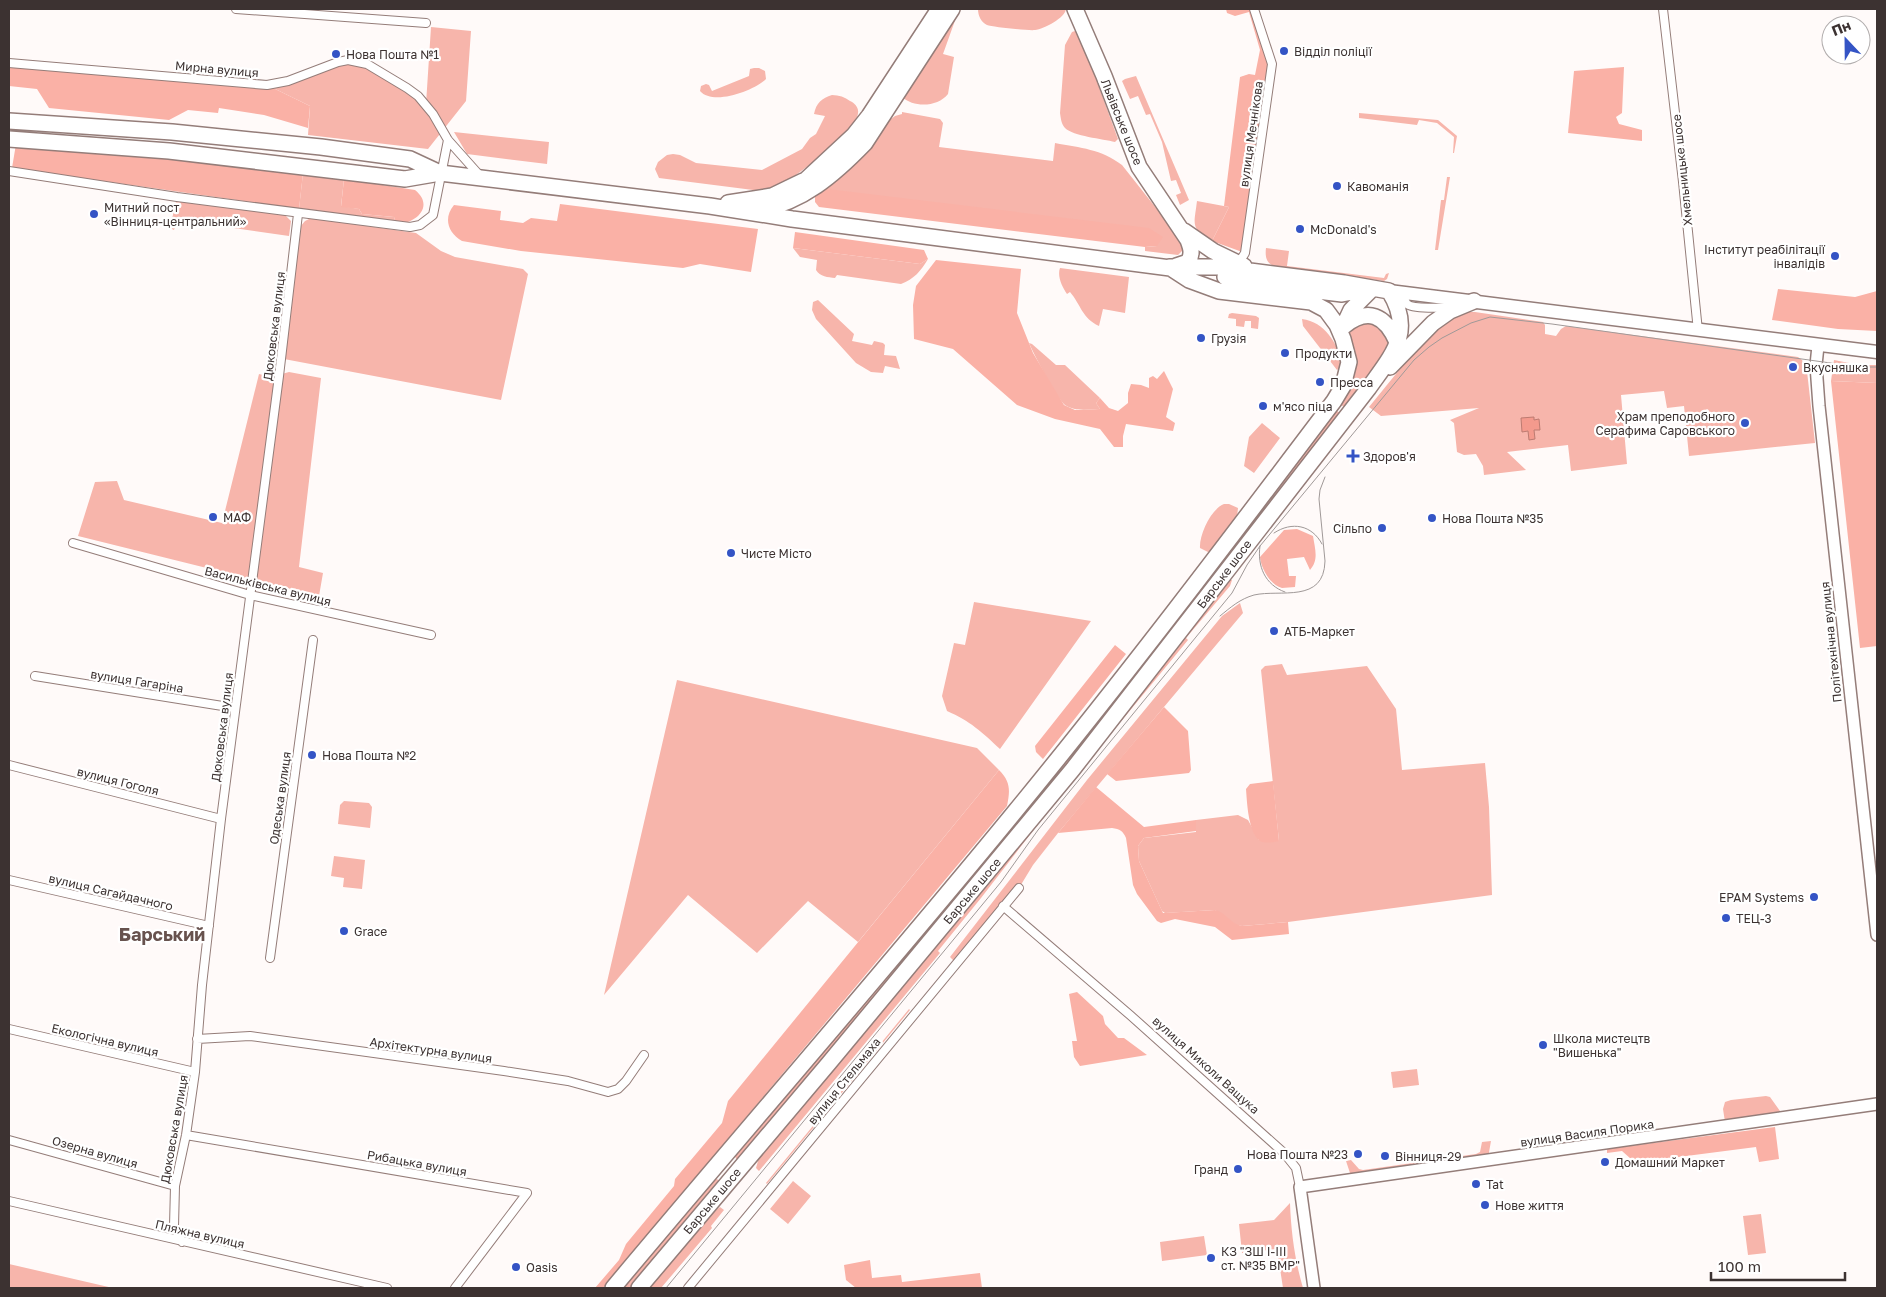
<svg xmlns="http://www.w3.org/2000/svg" width="1886" height="1297" viewBox="0 0 1886 1297" font-family="'Golos Text',sans-serif">
	<style>
		.green { fill: #f7b5ab }
		.forest { fill: #fab1a6 }
		.water { fill: #f49a8d; stroke: #bd7b71 }
		.lines { fill: none; stroke-linecap: round; stroke-linejoin: round }
		.street-casing { stroke: #947d79; stroke-width: 10 }
		.secondary-casing { stroke: #947d79; stroke-width: 14 }
		.primary-casing { stroke: #947d79; stroke-width: 15 }
		.highway-casing { stroke: #947d79; stroke-width: 18 }
		.street { stroke: #fff; stroke-width: 8 }
		.secondary { stroke: #fff; stroke-width: 11 }
		.primary { stroke: #fff; stroke-width: 12 }
		.highway { stroke: #fff; stroke-width: 15 }
		.tram { stroke: #a09998; stroke-width: 1 }
		.poi-dot { fill: #3454c5; stroke: #fff; stroke-width: 2 }
		.labels { text-anchor: middle; dominant-baseline: central; stroke-width: 4.5; stroke-linejoin: round; paint-order: stroke }
		.poi-label { font-size: 12px; fill: #3c3231; stroke: #fff; text-anchor: start }
		.street-label { font-size: 12px; fill: #3c3231; stroke: #fff }
		.district-label { font-size: 18px; font-weight: bold; fill: #67524e; stroke: #fff }
	</style>
	<rect width="100%" height="100%" fill="#fffaf9"/>
	<!-- green -->
	<path class="green" d="M978,9H1066C1065,18 1044,29 1035,30C1030,31 992,27 987,25C981,22 978,16 978,9Z
		M957,15L943,54L954,57L948,94C938,107 914,108 902,97Z
		M431,27L471,31L466,101L428,149L308,135L310,106L267,85L338,62L358,61L426,104Z
		M1078,30L1118,139L1115,142C1103,139 1073,136 1065,128C1061,123 1061,119 1060,113L1065,45L1072,32Z
		M754,68H759L765,71L766,79C754,91 713,106 700,91L701,86L706,84L709,85L712,91L749,76L750,69Z
		M1136,76L1189,200L1180,205L1176,195L1181,193L1176,180L1171,181L1162,142L1150,114L1146,115L1138,96L1130,99L1122,81L1125,79Z
		M832,95C839,95 845,97 850,101C855,103 859,108 858,113C857,131 793,180 776,187C772,189 766,190 761,191L659,178L655,169L658,162L667,155L673,154L680,155L696,163L762,170L802,149L810,138L816,134L825,116L814,114C816,103 822,98 832,95Z
		M902,112L940,119L943,123L939,147L1053,161L1055,143C1081,148 1101,149 1122,165L1179,237L1183,246V250L1178,255L1145,251V247L1157,246L819,188L886,123L895,116L902,114Z
		M1359,113L1438,120L1457,136L1454,153H1453L1454,137L1437,123L1419,120L1417,125L1359,118Z
		M454,132L549,142L547,164L467,154Z
		M303,173L344,179L341,206L359,209L362,214L394,217L396,224L299,209Z
		M1447,177H1450L1438,250H1435L1441,200H1444Z
		M177,197L282,212L291,221L289,236L178,220L174,230L170,228Z
		M1197,201L1229,207L1212,241C1190,228 1194,226 1197,201Z
		M311,218L416,233L441,251L455,257L523,269L528,274L501,400L284,359L300,227L305,221Z
		M793,248L920,264L928,259C921,271 914,279 901,284L837,275L835,278C828,277 820,277 816,270L817,260L800,257Z
		M1266,248L1289,251L1287,266L1384,278L1386,274L1389,273L1387,279L1384,281L1274,266C1266,263 1265,256 1266,248Z
		M1060,268L1129,277L1125,313L1103,309L1099,326C1082,318 1081,305 1070,292L1067,294C1062,287 1057,276 1060,268Z
		M818,300L854,334L852,341L872,345L874,341L883,343L885,345L884,355L896,356L900,369L885,366L883,373L871,372L856,363L816,319L812,310L813,302Z
		M1464,312H1475L1543,322L1545,325V334L1556,336L1561,329L1566,326L1798,357L1802,360L1807,371L1815,443L1689,456L1684,406L1667,408L1664,391L1621,395L1627,464L1571,471L1568,445L1507,452L1526,470L1484,475L1483,466L1476,454L1464,455L1457,452L1454,423L1450,420L1479,408L1381,416L1369,407L1435,326Z
		M1232,313L1256,316L1259,318L1258,329L1251,328V321H1245L1244,327L1236,326V319L1228,318L1229,314Z
		M1302,319C1325,322 1337,343 1343,364L1337,370L1303,326Z
		M1367,322C1379,325 1391,335 1389,348L1345,408L1340,404C1358,374 1355,367 1346,334L1356,325Z
		M1029,343L1032,344L1056,365H1065L1100,398L1096,403L1100,409C1089,409 1075,412 1065,405C1058,400 1033,353 1029,343Z
		M1834,360L1859,365H1877V383L1831,381Z
		M289,372L321,378L299,567L323,573L319,596L78,536L95,482L117,481L124,500L222,523L259,374L271,377Z
		M1334,409L1340,413L1234,555L1068,768L741,1159L737,1160L734,1155Z
		M1262,423L1280,438L1254,473L1244,466L1249,437Z
		M1224,504H1229L1238,508L1237,517L1211,551L1208,552L1200,548C1199,535 1211,509 1224,504Z
		M1228,580H1232L1230,586L1186,638L1188,640L1081,770Z
		M974,602L1091,621L1000,749C982,732 970,721 947,711L942,696L954,643L965,645Z
		M1240,603L1243,613L1058,833L1033,865L1019,888L956,963L950,957L1087,780L1222,616Z
		M1282,664L1287,675L1367,666L1396,709L1402,770L1485,763L1489,807L1492,895L1288,922L1242,926L1236,925L1215,910L1165,913L1162,911L1139,861L1138,846L1144,838L1196,832V820L1238,815L1248,820L1259,840L1279,841L1261,670L1265,666Z
		M677,680L977,748L999,770L858,942L808,901L757,953L688,895L604,995Z
		M1073,779L981,898L938,951L940,953L759,1171L756,1168L760,1154Z
		M344,801L369,803L372,807L370,828L338,824L340,805Z
		M334,856L365,860L362,889L343,887L344,878L331,876Z
		M909,1009L910,1010L767,1184L766,1183Z
		M1417,1069L1419,1085L1393,1088L1391,1072Z
		M1766,1096L1770,1097L1780,1111V1115L1725,1122L1723,1109L1725,1102L1731,1100Z
		M1491,1141L1488,1158L1351,1176L1346,1161L1351,1160L1359,1169L1363,1170L1476,1154L1480,1152L1482,1142Z
		M717,1179L719,1181V1185L631,1288H622L714,1180Z
		M793,1181L811,1196L788,1224L770,1209Z
		M1290,1203C1291,1232 1295,1261 1303,1288H1283L1277,1249L1242,1253L1239,1224L1274,1220Z
		M720,1207L724,1210L711,1226L712,1228L661,1288H646L701,1222Z
		M1761,1214L1766,1253L1748,1255L1743,1216Z
		M1204,1236L1207,1255L1162,1261L1160,1242Z
		M9,1264L113,1288H9Z"/>
	<!-- forest -->
	<path class="forest" d="M1226,9H1254L1272,64L1245,253L1212,241L1229,207L1224,206L1240,77L1249,74L1255,75L1260,50L1249,12L1235,16L1227,13Z
		M9,63L267,85L310,106L308,128L264,115L219,108L218,113L188,110L169,120L49,108L37,89L9,86Z
		M1624,67L1622,113L1616,117L1619,124L1642,130V141L1568,133L1574,71Z
		M16,144L170,157L303,173L299,209L12,168Z
		M344,179L415,190C435,206 416,224 396,224L394,217L362,214L359,209L341,207Z
		M819,188L1149,228L1163,237L1157,246L1145,247L819,207L815,202V194Z
		M560,204L758,229L751,272L700,264L683,268L521,251L462,241C448,233 443,218 454,205L501,211L500,220L523,223L531,218L557,221Z
		M795,232L924,250L928,259L920,264L793,248Z
		M936,260L1021,269L1017,313L1033,353L1064,405L1075,410L1100,409L1096,403L1100,398L1109,408L1118,411L1128,403V393L1131,384L1141,385L1149,388V378L1153,376L1157,379L1164,371L1173,389L1166,417L1175,423L1173,431L1126,424L1123,436V447H1114L1100,429L1055,419L1017,405L953,349L914,339L913,305L916,286Z
		M1778,289L1855,297L1877,291V331L1838,329L1772,320Z
		M1831,381L1877,383V646L1860,648Z
		M1297,529L1313,536C1315,549 1319,560 1310,570L1304,557L1287,559L1289,576H1296L1295,587C1291,587 1286,588 1282,588C1270,585 1261,568 1260,557L1284,530Z
		M1115,645L1126,654L1043,759L1036,752L1035,746Z
		M1164,707L1188,731L1191,770L1189,773L1116,781L1107,774Z
		M999,770C1011,782 1010,791 1007,806L603,1288H595L619,1260L626,1244L674,1186L675,1179L722,1123L728,1101Z
		M1273,781L1279,841C1274,842 1265,844 1260,841C1248,832 1247,802 1246,789L1250,784Z
		M1096,787L1144,827L1196,820V831L1144,838L1138,846L1139,861L1163,913L1215,910C1226,912 1230,924 1242,926L1288,922L1289,934L1232,940L1215,927L1175,919L1161,923L1157,921L1137,894L1133,885L1126,838C1123,831 1120,829 1112,828L1058,833Z
		M1077,992L1103,1016L1105,1024L1118,1038H1124L1147,1055L1080,1066L1074,1057L1072,1041H1077L1069,994Z
		M1775,1127L1779,1159L1759,1162L1756,1147L1632,1163L1631,1159L1622,1151L1607,1153V1149Z
		M870,1260L872,1278L901,1275L902,1282L980,1273L982,1288H856L846,1280L844,1265Z"/>
	<!-- water -->
	<path class="water" d="M1534,417V420L1539,419L1540,430H1534L1535,439L1529,440L1528,431L1522,432L1521,418Z"/>
	<g class="lines">
		<defs>
			<path id="street" d="M236,9L426,23
				M1663,9L1683,182L1698,331
				M9,63L267,85L288,81L338,62L348,60L367,64L407,88L418,96L433,114L448,140L481,177
				M9,171L177,197L410,227L420,225L433,215L448,140
				M1238,264L1245,253L1272,64L1254,9
				M1403,292C1404,296 1404,301 1407,304C1412,309 1444,308 1452,307
				M73,543L250,595L431,635
				M35,676L235,708
				M9,765L221,819
				M9,880L209,926
				M1003,906L1130,1015L1284,1153L1296,1168L1300,1187
				M270,958L313,640
				M9,1029L195,1072
				M197,1039L250,1036L504,1071L568,1081L608,1092L618,1089L626,1081L644,1055
				M186,1135L527,1193L455,1288
				M9,1140L175,1186
				M9,1201L387,1288
				M182,1242L174,1226L175,1186L186,1135L195,1072L202,985L221,819L279,376L298,214
				M688,1288L1019,888"/>
			<path id="secondary" d="M1818,346L1816,365L1819,406L1877,935
				M1314,1288L1300,1187L1877,1104"/>
			<path id="primary" d="M1389,291L1877,352"/>
			<path id="highway" d="M1075,9L1104,76L1139,167L1188,240C1191,248 1193,254 1188,262L1176,266
				M9,121L172,132L321,147L410,159L440,173L710,206L792,219L1178,269
				M9,139L169,151L405,179L440,173
				M793,198L798,187L854,135L869,116L939,9
				M728,203L772,196L803,181
				M758,210C802,203 835,174 865,143L952,9
				M1184,231L1213,251L1244,266
				M1225,277L1244,282L1342,294L1358,291
				M1344,325L1351,310L1372,289
				M1344,326C1368,307 1385,315 1397,342
				M1390,367L1433,323L1450,311L1474,301
				M613,1288C745,1130 882,974 1013,814C1124,679 1229,540 1334,401L1343,386L1349,362L1343,339L1337,325L1326,310L1311,302L1219,291L1189,280L1169,267
				M639,1288L829,1063L1073,769L1368,389C1392,355 1415,332 1389,291L1344,283L1219,267H1169"/>
		</defs>
		<!-- street casing -->
		<use href="#street" class="street-casing"/>
		<!-- secondary casing -->
		<use href="#secondary" class="secondary-casing"/>
		<!-- primary casing -->
		<use href="#primary" class="primary-casing"/>
		<!-- highway casing -->
		<use href="#highway" class="highway-casing"/>
		<!-- street -->
		<use href="#street" class="street"/>
		<!-- secondary -->
		<use href="#secondary" class="secondary"/>
		<!-- primary -->
		<use href="#primary" class="primary"/>
		<!-- highway -->
		<use href="#highway" class="highway"/>
		<!-- tram -->
		<path class="tram" d="M1274,533C1292,521 1312,525 1322,544
			M1260,546C1257,566 1265,585 1285,592
			M1220,616C1231,607 1240,599 1254,595C1280,589 1324,604 1325,561L1319,499L1320,490L1325,477
			M666,1288L1001,882L1038,830L1232,593L1247,565L1260,546L1414,360L1429,347L1442,338L1471,323L1490,317L1552,324L1859,367H1877"/>
	</g>
	<!-- markers -->
	<g class="poi-dot">
		<circle cx="1284" cy="51" r="5"/>
		<circle cx="336" cy="54" r="5"/>
		<circle cx="1337" cy="186" r="5"/>
		<circle cx="94" cy="214" r="5"/>
		<circle cx="1300" cy="229" r="5"/>
		<circle cx="1835" cy="256" r="5"/>
		<circle cx="1201" cy="338" r="5"/>
		<circle cx="1285" cy="353" r="5"/>
		<circle cx="1793" cy="367" r="5"/>
		<circle cx="1320" cy="382" r="5"/>
		<circle cx="1263" cy="406" r="5"/>
		<circle cx="1745" cy="423" r="5"/>
		<path d="M1350.5 448.5h5v5h5v5h-5v5h-5v-5h-5v-5h5z"/>
		<circle cx="213" cy="517" r="5"/>
		<circle cx="1432" cy="518" r="5"/>
		<circle cx="1382" cy="528" r="5"/>
		<circle cx="731" cy="553" r="5"/>
		<circle cx="1274" cy="631" r="5"/>
		<circle cx="312" cy="755" r="5"/>
		<circle cx="1814" cy="897" r="5"/>
		<circle cx="1726" cy="918" r="5"/>
		<circle cx="344" cy="931" r="5"/>
		<circle cx="1543" cy="1045" r="5"/>
		<circle cx="1358" cy="1154" r="5"/>
		<circle cx="1385" cy="1156" r="5"/>
		<circle cx="1605" cy="1162" r="5"/>
		<circle cx="1238" cy="1169" r="5"/>
		<circle cx="1476" cy="1184" r="5"/>
		<circle cx="1485" cy="1205" r="5"/>
		<circle cx="1211" cy="1258" r="5"/>
		<circle cx="516" cy="1267" r="5"/>
	</g>
	<g class="labels">
		<!-- poi labels -->
		<g class="poi-label">
			<text x="1294" y="51">Відділ поліції</text>
			<text x="346" y="54">Нова Пошта №1</text>
			<text x="1347" y="186">Кавоманія</text>
			<text x="104" y="207">Митний пост<tspan x="104" dy="14">«Вінниця-центральний»</tspan></text>
			<text x="1310" y="229">McDonald's</text>
			<text x="1825" y="249" text-anchor="end">Інститут реабілітації<tspan x="1825" dy="14">інвалідів</tspan></text>
			<text x="1211" y="338">Грузія</text>
			<text x="1295" y="353">Продукти</text>
			<text x="1803" y="367">Вкусняшка</text>
			<text x="1330" y="382">Пресса</text>
			<text x="1273" y="406">м'ясо піца</text>
			<text x="1735" y="416" text-anchor="end">Храм преподобного<tspan x="1735" dy="14">Серафима Саровського</tspan></text>
			<text x="1363" y="456">Здоров'я</text>
			<text x="223" y="517">МАФ</text>
			<text x="1442" y="518">Нова Пошта №35</text>
			<text x="1372" y="528" text-anchor="end">Сільпо</text>
			<text x="741" y="553">Чисте Місто</text>
			<text x="1284" y="631">АТБ-Маркет</text>
			<text x="322" y="755">Нова Пошта №2</text>
			<text x="1804" y="897" text-anchor="end">EPAM Systems</text>
			<text x="1736" y="918">ТЕЦ-3</text>
			<text x="354" y="931">Grace</text>
			<text x="1553" y="1038">Школа мистецтв<tspan x="1553" dy="14">"Вишенька"</tspan></text>
			<text x="1348" y="1154" text-anchor="end">Нова Пошта №23</text>
			<text x="1395" y="1156">Вінниця-29</text>
			<text x="1615" y="1162">Домашний Маркет</text>
			<text x="1228" y="1169" text-anchor="end">Гранд</text>
			<text x="1486" y="1184">Tat</text>
			<text x="1495" y="1205">Нове життя</text>
			<text x="1221" y="1251">КЗ "ЗШ І-ІІІ<tspan x="1221" dy="14">ст. №35 ВМР"</tspan></text>
			<text x="526" y="1267">Oasis</text>
		</g>
		<!-- street labels -->
		<g class="street-label">
			<text transform="translate(217 69) rotate(5)">Мирна вулиця</text>
			<text transform="translate(1122 122) rotate(68)">Львівське шосе</text>
			<text transform="translate(1251 134) rotate(-82)">вулиця Мечнікова</text>
			<text transform="translate(1682 170) rotate(-96)">Хмельницьке шосе</text>
			<text transform="translate(274 326) rotate(-83)">Дюковська вулиця</text>
			<text transform="translate(1224 574) rotate(-53)">Барське шосе</text>
			<text transform="translate(268 586) rotate(14)">Васильківська вулиця</text>
			<text transform="translate(1831 642) rotate(-96)">Політехнічна вулиця</text>
			<text transform="translate(137 681) rotate(9)">вулиця Гагаріна</text>
			<text transform="translate(222 727) rotate(-83)">Дюковська вулиця</text>
			<text transform="translate(118 781) rotate(14)">вулиця Гоголя</text>
			<text transform="translate(280 798) rotate(-82)">Одеська вулиця</text>
			<text transform="translate(972 891) rotate(-50)">Барське шосе</text>
			<text transform="translate(111 892) rotate(13)">вулиця Сагайдачного</text>
			<text transform="translate(105 1040) rotate(13)">Екологічна вулиця</text>
			<text transform="translate(431 1050) rotate(8)">Архітектурна вулиця</text>
			<text transform="translate(1206 1065) rotate(42)">вулиця Миколи Ващука</text>
			<text transform="translate(844 1081) rotate(-51)">вулиця Стельмаха</text>
			<text transform="translate(174 1129) rotate(-80)">Дюковська вулиця</text>
			<text transform="translate(1587 1133) rotate(-8)">вулиця Василя Порика</text>
			<text transform="translate(95 1152) rotate(16)">Озерна вулиця</text>
			<text transform="translate(417 1163) rotate(10)">Рибацька вулиця</text>
			<text transform="translate(712 1201) rotate(-50)">Барське шосе</text>
			<text transform="translate(200 1234) rotate(13)">Пляжна вулиця</text>
		</g>
		<!-- district labels -->
		<g class="district-label">
			<text x="162" y="934">Барський</text>
		</g>
	</g>
	<!-- border -->
	<rect width="1886" height="1297" fill="none" stroke="#3c3231" stroke-width="20"/>
	<!-- north arrow -->
	<g transform="translate(1846 40) rotate(338)"><circle r="24" fill="#ffffff" stroke="#b1adad"/>
	<path d="M0-4L9 19L0 12L-9 19Z" fill="#3454c5"/>
	<text y="-8" font-size="14" font-weight="bold" text-anchor="middle" fill="#3c3231">Пн</text>
	</g>
	<!-- scale -->
	<path d="M1711 1272v8h134v-8" fill="none" stroke="#3c3231" stroke-width="2.5"/>
	<text x="1718" y="1272" font-size="15" fill="#3c3231" stroke="#ffffff" stroke-width="4" paint-order="stroke">100 m</text>
</svg>
